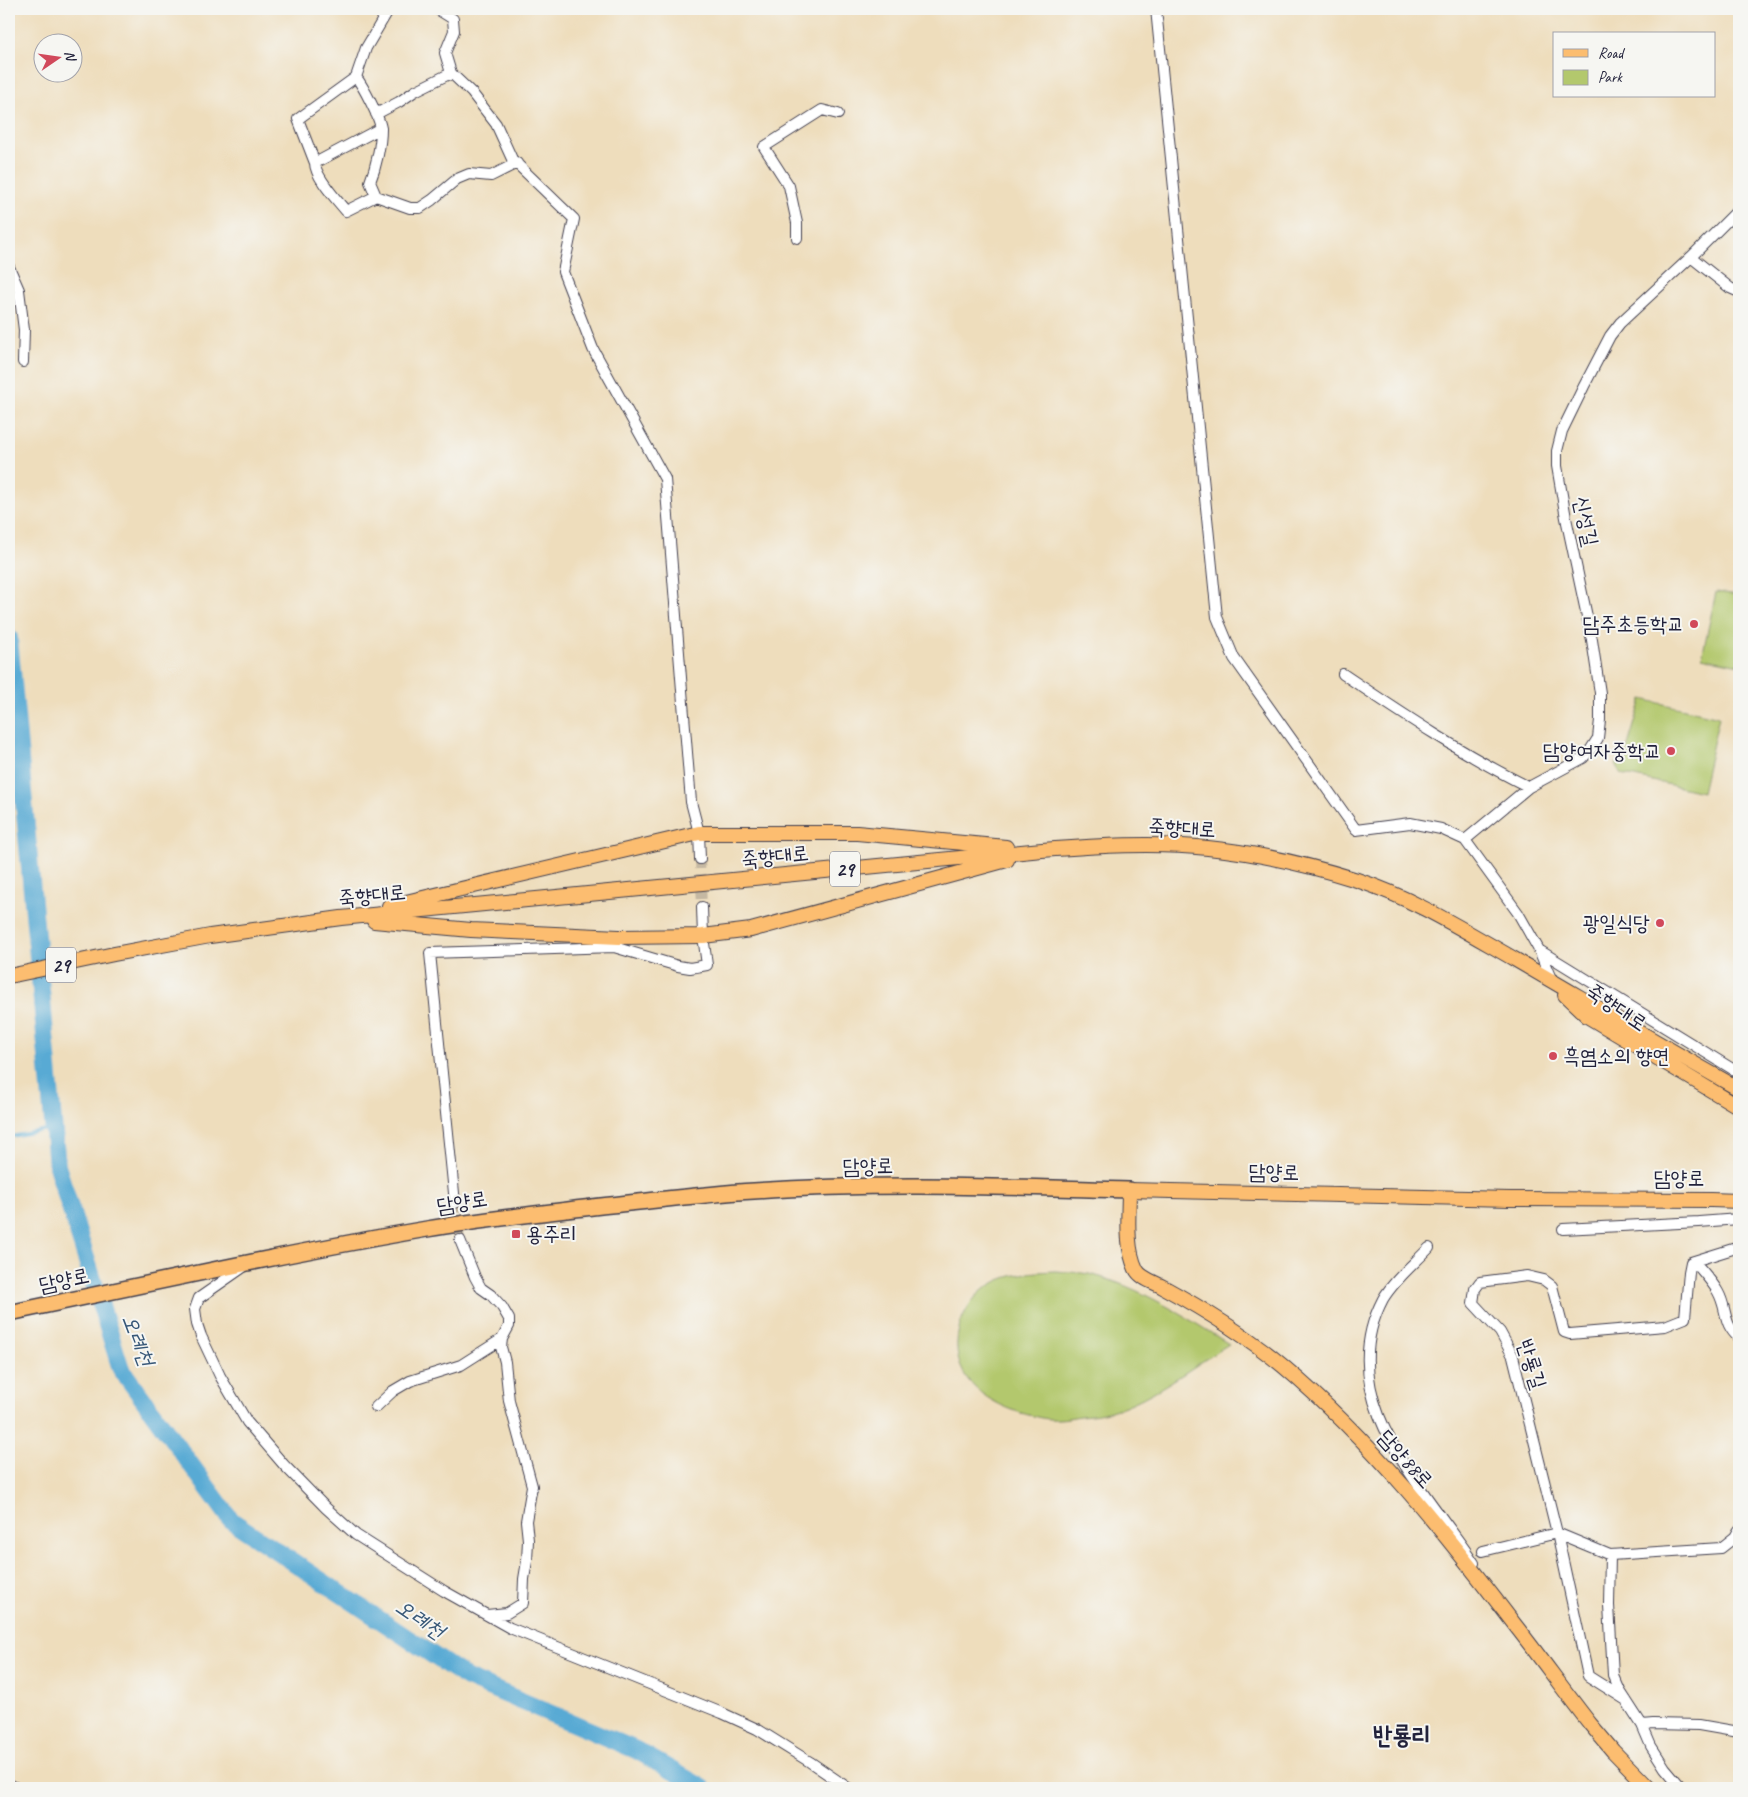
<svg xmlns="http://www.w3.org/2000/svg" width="1748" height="1797" viewBox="0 0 1748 1797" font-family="Caveat,'Poor Story',sans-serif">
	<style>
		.green { fill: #b3c86d; stroke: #6a7554 }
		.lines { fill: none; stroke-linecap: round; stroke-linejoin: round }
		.stream { stroke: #59aad4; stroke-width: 3 }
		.river { stroke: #59aad4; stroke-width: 18 }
		.minor-tunnel { stroke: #c5b8a2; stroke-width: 10; stroke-dasharray: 10 5; stroke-linecap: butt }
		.minor-casing { stroke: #413e4e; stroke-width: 12 }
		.major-casing { stroke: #413e4e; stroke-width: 16 }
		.highway-casing { stroke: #413e4e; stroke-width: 18 }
		.minor { stroke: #fff; stroke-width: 10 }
		.major { stroke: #fcbd6f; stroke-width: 14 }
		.highway { stroke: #fcbd6f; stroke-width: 15 }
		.poi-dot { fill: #d1495b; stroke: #f6f6f2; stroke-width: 2 }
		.labels { text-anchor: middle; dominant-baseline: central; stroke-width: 4; stroke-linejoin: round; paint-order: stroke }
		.shield { fill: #f6f6f2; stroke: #626272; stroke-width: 1 }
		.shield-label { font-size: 20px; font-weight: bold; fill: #22223b }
		.street-label { font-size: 21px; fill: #22223b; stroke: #f6f6f2 }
		.poi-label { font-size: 21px; fill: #22223b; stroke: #f6f6f2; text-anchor: end }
		.water-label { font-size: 22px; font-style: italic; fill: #385878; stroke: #f6f6f2 }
		.quarter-label { font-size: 24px; font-weight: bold; fill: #22223b; stroke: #f6f6f2 }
	</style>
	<rect width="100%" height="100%" fill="#f6f6f2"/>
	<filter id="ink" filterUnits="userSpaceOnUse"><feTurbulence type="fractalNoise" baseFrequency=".02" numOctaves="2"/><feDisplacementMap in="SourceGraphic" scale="10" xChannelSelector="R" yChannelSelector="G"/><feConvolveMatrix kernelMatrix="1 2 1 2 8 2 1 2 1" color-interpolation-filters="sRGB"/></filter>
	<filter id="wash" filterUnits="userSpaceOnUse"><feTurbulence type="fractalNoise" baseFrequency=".0096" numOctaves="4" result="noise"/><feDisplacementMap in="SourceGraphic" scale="20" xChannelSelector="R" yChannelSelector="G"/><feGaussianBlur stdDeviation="1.12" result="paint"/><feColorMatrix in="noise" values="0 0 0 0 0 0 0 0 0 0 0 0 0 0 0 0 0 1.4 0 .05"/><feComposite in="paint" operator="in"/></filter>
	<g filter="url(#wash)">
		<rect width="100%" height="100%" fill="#eeddbc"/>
		<!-- green -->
		<path class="green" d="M1716,592L1739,595V665L1702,657Z
			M1642,699L1719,717L1702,792L1621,774L1615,764L1626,752Z
			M1055,1271C1066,1272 1078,1272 1089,1274C1140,1286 1185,1317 1229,1344C1192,1367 1145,1404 1103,1413C1096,1415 1088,1415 1080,1416C1073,1417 1065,1419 1058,1419C1045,1420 1033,1416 1021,1413C981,1400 948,1375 959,1328C964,1310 975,1293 992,1284C1009,1273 1035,1272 1055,1271Z"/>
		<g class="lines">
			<!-- stream -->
			<path class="stream" d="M9,1137L54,1128"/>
			<!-- river -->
			<path class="river" d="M9,638L57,1166L121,1369L232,1521L467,1678L636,1750L703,1788"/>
		</g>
	</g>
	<g filter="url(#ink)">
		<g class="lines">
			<!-- minor-tunnel -->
			<path class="minor-tunnel" d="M700,859L702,907
				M455,1203L460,1240"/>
			<defs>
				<path id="minor" d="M389,9L366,48L356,77L298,119L315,163C315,177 337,200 346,211L376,196L410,208H420L432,200L457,179L469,174L491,176L517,163
					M437,9L453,19L454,31L445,53L451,73L472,93L496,124L512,159L574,219L563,272L593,349L665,479L691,802L699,833L700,859
					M1156,9L1217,617L1234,658L1356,830L1410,823L1441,829L1465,840L1518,913L1539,950L1552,981
					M356,77C363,86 380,118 381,129C381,145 376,167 370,182L376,196
					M376,114L399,102L415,91L451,73
					M315,163L381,128
					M797,238V223L789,186L764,147L822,110L838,114
					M1691,257L1730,288L1739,292
					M9,267L19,290L24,330L23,362
					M1343,674C1404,715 1464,755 1529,787
					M1465,840L1529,787L1583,758L1591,749L1598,738L1600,720V693L1592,640L1566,518L1557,466V451L1562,431L1584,386L1610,336L1620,323L1691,257L1735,213L1739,207
					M1539,950L1739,1073
					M455,1203L430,953L614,947L678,966L690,968L707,965L703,936L702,907
					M1563,1229L1699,1222L1739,1219
					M460,1240L475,1277L481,1288L491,1295L502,1307L509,1319V1326L502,1339L501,1347L505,1362L509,1401L532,1486L526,1521L528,1540L527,1561L524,1579L523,1603L507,1613L487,1615
					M1429,1248C1414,1264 1394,1280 1383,1299C1331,1398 1423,1486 1474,1563
					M1694,1261C1702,1271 1712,1281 1718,1292C1728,1310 1722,1323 1739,1338
					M245,1266L199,1298L195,1309L197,1324L201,1336L220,1376L247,1422L284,1465L326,1508L356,1535L444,1591L510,1628L722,1713L757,1729L810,1762L848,1788
					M376,1407L393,1391L410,1381L461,1365L502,1339
					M1483,1551L1557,1533L1610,1555L1721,1548L1735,1537L1739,1530
					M1610,1555L1609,1605L1613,1675L1620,1691L1642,1725L1651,1746L1665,1768L1682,1788
					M1626,1700L1588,1676L1557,1533L1513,1356L1500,1332L1473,1303L1475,1289L1480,1282L1527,1276L1544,1280L1552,1286L1564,1332L1570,1334L1665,1326L1685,1318L1689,1272L1691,1262L1739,1247
					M1642,1725L1653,1724L1699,1725L1739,1732
					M9,1784L17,1788"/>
				<path id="major" d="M389,906L699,833H857L1006,847
					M374,921L471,930L619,937L703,936L751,930L1007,860
					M9,976L114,954L210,936L341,918L1042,850C1097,846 1153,842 1208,848C1258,853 1309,865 1357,880C1413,898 1465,931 1516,960C1590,1003 1664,1047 1739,1089
					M1565,995L1587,1016L1739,1107
					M1649,1788L1613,1751L1591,1725C1565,1692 1541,1658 1515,1625C1444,1532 1373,1442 1283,1366C1247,1336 1205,1310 1163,1287C1154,1282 1140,1278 1136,1269C1125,1246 1129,1214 1129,1190L1510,1199L1711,1200L1739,1201"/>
				<path id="highway" d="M9,1313C148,1284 287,1253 427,1229C485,1219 543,1213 601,1206C652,1201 703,1194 754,1191C879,1182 1004,1187 1129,1190"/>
			</defs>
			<!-- minor casing -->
			<use href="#minor" class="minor-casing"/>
			<!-- major casing -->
			<use href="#major" class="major-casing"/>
			<!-- highway casing -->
			<use href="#highway" class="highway-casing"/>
			<!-- minor -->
			<use href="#minor" class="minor"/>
			<!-- major -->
			<use href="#major" class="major"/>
			<!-- highway -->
			<use href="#highway" class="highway"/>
		</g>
	</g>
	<!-- markers -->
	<g class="poi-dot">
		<circle cx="1694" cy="624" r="5"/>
		<circle cx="1671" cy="751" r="5"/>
		<circle cx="1660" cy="923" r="5"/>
		<circle cx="1553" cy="1056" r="5"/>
		<rect x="511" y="1229" width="10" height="10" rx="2.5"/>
	</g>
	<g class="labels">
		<!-- shield labels -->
		<g class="shield">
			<rect x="830" y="851.5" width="30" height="35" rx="4"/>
			<rect x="46" y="947.5" width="30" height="35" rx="4"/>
		</g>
		<g class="shield-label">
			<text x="845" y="869">29</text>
			<text x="61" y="965">29</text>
		</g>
		<!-- street labels -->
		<g class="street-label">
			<text transform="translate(1586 521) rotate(78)">신성길</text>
			<text transform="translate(1182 828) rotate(3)">죽향대로</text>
			<text transform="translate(775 856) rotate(-6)">죽향대로</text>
			<text transform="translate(372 895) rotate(-6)">죽향대로</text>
			<text transform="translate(1617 1007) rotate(34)">죽향대로</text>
			<text transform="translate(868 1166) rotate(-1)">담양로</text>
			<text transform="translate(1274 1172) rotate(1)">담양로</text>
			<text x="1679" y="1178">담양로</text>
			<text transform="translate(462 1202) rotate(-9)">담양로</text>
			<text transform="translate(64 1280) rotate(-12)">담양로</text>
			<text transform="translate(1532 1364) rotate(72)">반룡길</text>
			<text transform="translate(1406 1459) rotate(48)">담양88로</text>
		</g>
		<!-- poi labels -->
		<g class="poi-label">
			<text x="1684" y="624">담주초등학교</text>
			<text x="1661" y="751">담양여자중학교</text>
			<text x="1650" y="923">광일식당</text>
			<text x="1563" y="1056" text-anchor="start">흑염소의 향연</text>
			<text x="526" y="1234" text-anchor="start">용주리</text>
		</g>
		<!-- water labels -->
		<g class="water-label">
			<text transform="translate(138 1340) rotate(69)">오례천</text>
			<text transform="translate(420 1619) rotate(34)">오례천</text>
		</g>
		<!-- quarter labels -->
		<g class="quarter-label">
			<text x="1402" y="1735">반룡리</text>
		</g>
	</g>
	<!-- margin -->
	<rect width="1748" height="1797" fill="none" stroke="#f6f6f2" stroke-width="30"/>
	<!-- legend -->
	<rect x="1553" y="32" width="162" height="65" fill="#f6f6f2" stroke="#a1a1a9"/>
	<rect x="1563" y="49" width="25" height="8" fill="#fcbd6f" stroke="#a1a1a9"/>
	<text x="1598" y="58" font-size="15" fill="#22223b">Road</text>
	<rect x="1563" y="70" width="25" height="15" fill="#b3c86d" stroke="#a1a1a9"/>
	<text x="1598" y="82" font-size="15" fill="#22223b">Park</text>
	<!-- north arrow -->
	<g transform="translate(58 58) rotate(77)"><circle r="24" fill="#f6f6f2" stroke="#a1a1a9"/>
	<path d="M0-4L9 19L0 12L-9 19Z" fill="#d1495b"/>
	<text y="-8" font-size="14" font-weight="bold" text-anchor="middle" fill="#22223b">N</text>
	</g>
</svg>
